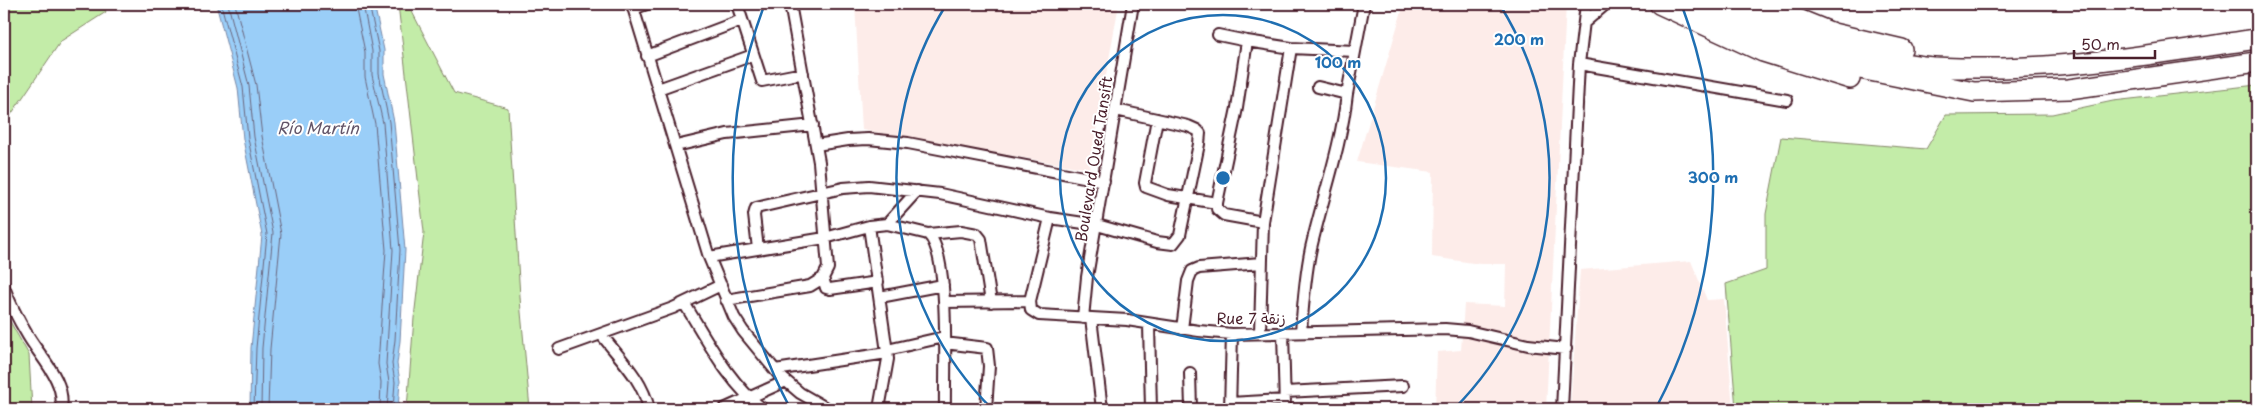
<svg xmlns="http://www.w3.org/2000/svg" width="2261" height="413" viewBox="0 0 2261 413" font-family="'Playpen Sans','Playpen Sans Arabic',sans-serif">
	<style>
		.built { fill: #fdece9 }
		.green { fill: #c3eca8; stroke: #86866a }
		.water { fill: #9acef8; stroke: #7a88a6 }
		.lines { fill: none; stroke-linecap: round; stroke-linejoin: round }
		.shore { stroke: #6a657d; stroke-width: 1 }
		.street-casing { stroke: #4a1f2b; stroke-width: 14 }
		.highway-casing { stroke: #4a1f2b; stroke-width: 22 }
		.street { stroke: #fff; stroke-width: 10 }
		.highway { stroke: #fff; stroke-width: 19 }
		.ring { fill: none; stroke: #1f6fb2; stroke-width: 2.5 }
		.labels { text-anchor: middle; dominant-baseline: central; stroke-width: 4; stroke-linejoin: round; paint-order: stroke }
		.street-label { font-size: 15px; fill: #4a1f2b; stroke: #fff }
		.water-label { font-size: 16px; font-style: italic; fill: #625468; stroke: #fff }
		.centre { fill: #1f6fb2; stroke: #fff; stroke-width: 2.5 }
		.ring-label { font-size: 15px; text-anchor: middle; font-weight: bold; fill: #1f6fb2; stroke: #fff; stroke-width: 4; stroke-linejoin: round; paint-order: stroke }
	</style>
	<rect width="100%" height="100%" fill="#fff"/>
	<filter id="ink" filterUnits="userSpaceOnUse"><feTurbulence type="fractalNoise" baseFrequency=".02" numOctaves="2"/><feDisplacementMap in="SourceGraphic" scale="10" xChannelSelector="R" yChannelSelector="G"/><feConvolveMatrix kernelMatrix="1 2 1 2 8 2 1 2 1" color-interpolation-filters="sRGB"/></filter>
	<g filter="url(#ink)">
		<!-- built -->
		<path class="built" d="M855,4H1119L1089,169L862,130Z
			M1404,4H1566L1546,409H1435L1437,352L1461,350L1464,304L1505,306L1506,264H1480L1432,257L1433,172L1357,162Z
			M1691,261L1707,300L1724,299L1733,409H1570L1580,270Z"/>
		<!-- green -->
		<path class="green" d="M4,4H102L106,12L61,41L4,125Z
			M398,4H408L454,93L508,108L521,312L530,409H407L414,318L424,232Z
			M2257,85V409H1736L1726,284L1766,270V214L1781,137L1926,149L1946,115L2052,114L2113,101Z
			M4,311L29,355L32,409H4Z"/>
		<!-- water -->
		<path class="water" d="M216,4H374L384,50V74L394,122L405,250L400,341L397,364L400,381L398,409H250L251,348L262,235L243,139L238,88Z"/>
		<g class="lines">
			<!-- shore -->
			<path class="shore" d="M221,4L243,87L248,138L267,234L256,348L254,409
				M228,4L249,86L254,137L273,233L262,348L261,409
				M235,4L256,85L262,136L281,234L270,349L268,409
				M355,4L365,52V77L375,124L386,250L378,364L381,382L380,409
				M363,4L372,51V75L383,123L393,250L386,364L389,382L387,409
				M369,4L379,51V74L389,122L400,250L395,340L392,364L395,382L393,409"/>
			<defs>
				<path id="street" d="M632,4L709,257L734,317L743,331L780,376L800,393L828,409
					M737,4L762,81L803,73
					M633,9L647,4
					M1585,22L1606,4
					M1218,35L1247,41
					M647,56L742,20
					M1579,64L1787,100
					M658,89L753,55
					M1347,94L1364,4
					M1157,119L1145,183L1146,187L1168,195L1217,203
					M816,145L848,140L868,139L908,143L1104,181
					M676,146L727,134L813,125
					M1263,222L1224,215L1217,209V203L1237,108L1247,41L1291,48
					M887,224L928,234C951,254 944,376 945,409
					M869,226L888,359L879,409
					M928,234L961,231L977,234L981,239L991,302
					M758,249L754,215L756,208L843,188L869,186L940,194L1050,218L1097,225L1157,242L1173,244L1180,235L1199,144L1200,133L1197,130L1188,126L1116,110
					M709,257L825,238L869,226L887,224L917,191
					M823,278L826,288L830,289L878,282
					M4,287C10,304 19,321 28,336C41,358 66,381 61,409
					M880,297L943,285
					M726,300L810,286L823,278L828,268L819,162L790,4
					M1030,301L1050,218
					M944,302L1030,301L1031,310L1039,315L1127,320L1199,331L1232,334L1445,329L1468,331L1528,345L1566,349
					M684,303C707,339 728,383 763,409
					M1083,318L1087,277L1133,4
					M1091,318L1102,409
					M1149,325L1151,409
					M1182,329L1188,281L1192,271L1199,268L1261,263
					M1283,332L1285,409
					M1301,332C1303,304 1305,276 1311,248C1323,196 1341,147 1347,94L1318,87
					M1260,333L1263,222L1291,48L1355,51
					M601,334C620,359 642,378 649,409
					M944,343L987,348L989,366L986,409
					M559,349L673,308L721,285
					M887,350L944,337
					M775,370L887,353
					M1190,373L1191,409
					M1285,392L1403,386
					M1230,403L1285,400
					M724,409L786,381
					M1230,409L1232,334
					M1562,409L1579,64L1586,4"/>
				<path id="highway" d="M1659,4L1763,52L1850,79
					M1695,4L1770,40L1845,66L1974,92L2069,89L2257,62
					M1729,4C1790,34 1855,57 1923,66C1949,69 1976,68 2002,68C2088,66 2172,51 2257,39
					M1761,4L1833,33L1902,49"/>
			</defs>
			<!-- street casing -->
			<use href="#street" class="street-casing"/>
			<!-- highway casing -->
			<use href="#highway" class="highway-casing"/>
			<!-- street -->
			<use href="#street" class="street"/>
			<!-- highway -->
			<use href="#highway" class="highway"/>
		</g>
	</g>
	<!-- distance rings -->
	<g class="ring">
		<circle cx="1223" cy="178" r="163"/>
		<path d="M992 409A327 327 0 0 1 946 5M1500 5A327 327 0 0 1 1454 409"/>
		<path d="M790 408A490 490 0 0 1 764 6M1682 6A490 490 0 0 1 1656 408"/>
	</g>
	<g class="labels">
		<!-- street labels -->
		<g class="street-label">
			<text transform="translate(1093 159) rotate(-81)">Boulevard Oued Tansift</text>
			<text x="1251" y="317">Rue 7 زنقة</text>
		</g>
		<!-- water labels -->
		<g class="water-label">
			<text x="318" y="127">Río Martín</text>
		</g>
	</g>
	<circle cx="1223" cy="178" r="8" class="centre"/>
	<g class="ring-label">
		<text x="1519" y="45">200 m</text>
		<text x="1338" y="68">100 m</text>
		<text x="1713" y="183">300 m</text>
	</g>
	<!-- margin -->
	<rect width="2261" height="413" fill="none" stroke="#fff" stroke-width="20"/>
	<rect x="10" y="10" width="2241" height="393" fill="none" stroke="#4a1f2b" stroke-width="2" filter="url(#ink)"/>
	<!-- scale -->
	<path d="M2074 50v8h81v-8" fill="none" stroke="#4a1f2b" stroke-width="2.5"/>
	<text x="2081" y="50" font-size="15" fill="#4a1f2b" stroke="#ffffff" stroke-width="4" paint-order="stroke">50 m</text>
</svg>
